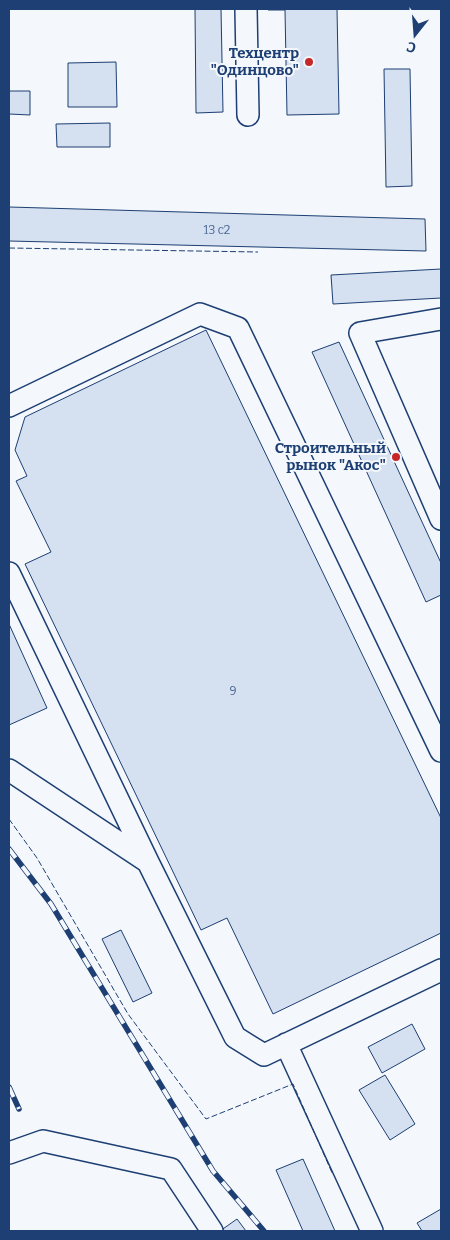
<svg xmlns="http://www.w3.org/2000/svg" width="450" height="1240" viewBox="0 0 450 1240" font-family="Bitter,serif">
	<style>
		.building { fill: #d5e0f0; stroke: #1d3f73 }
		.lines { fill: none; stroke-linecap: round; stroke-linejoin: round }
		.minor-casing { stroke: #1d3f73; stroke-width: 24 }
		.minor { stroke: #f4f7fb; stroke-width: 21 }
		.rail-casing { stroke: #1d3f73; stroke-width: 5.5 }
		.rail { stroke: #f4f7fb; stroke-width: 4; stroke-dasharray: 11; stroke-linecap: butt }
		.fence { stroke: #1d3f73; stroke-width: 1; stroke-dasharray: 6 2.5; stroke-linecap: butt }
		.poi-dot { fill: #c62828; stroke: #f4f7fb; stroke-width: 2 }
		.labels { text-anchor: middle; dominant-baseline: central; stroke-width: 4; stroke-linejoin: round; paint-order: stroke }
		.number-label { font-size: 12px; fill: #4b6792 }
		.poi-label { font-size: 15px; font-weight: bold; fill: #1d3f73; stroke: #f4f7fb; text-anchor: end }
	</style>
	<rect width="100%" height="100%" fill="#f4f7fb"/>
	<!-- building -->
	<path class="building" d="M195,9H221L223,112L196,113Z
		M268,9H349H337L339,114L287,115L285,10H268Z
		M116,62L117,107H68V63Z
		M384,69H410L412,186L386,187Z
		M9,91H30V115L9,114Z
		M110,123V147H57L56,124Z
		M9,207L425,219L426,251L9,241Z
		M441,269V298L333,304L331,275Z
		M206,330L441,818V933L273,1014L227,918L201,930L25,564L51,552L16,481L27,476L15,450L25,417Z
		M339,342L441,563V595L426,602L312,352Z
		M9,624L47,708L9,725Z
		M121,930L152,993L133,1002L102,939Z
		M412,1024L425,1049L382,1073L368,1047Z
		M385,1075L415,1124L390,1140L359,1090Z
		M303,1159L335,1231H303L276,1170Z
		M441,1209V1231H422L417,1223Z
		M237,1219L246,1231H220Z"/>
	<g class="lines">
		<defs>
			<path id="minor" d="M246,9L248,115
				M441,319L360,333L441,519
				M9,406L200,314L238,328L441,751
				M9,573L148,862L235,1037L264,1055L441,970
				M9,770L148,862
				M286,1044L372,1231
				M9,1153L43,1141L171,1169L212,1231"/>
		</defs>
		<!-- minor casing -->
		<use href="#minor" class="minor-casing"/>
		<!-- minor -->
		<use href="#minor" class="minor"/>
		<defs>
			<path id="rail" d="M9,849L51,904L213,1171L264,1231
				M9,1087L19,1109"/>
		</defs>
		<!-- rail casing -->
		<use href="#rail" class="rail-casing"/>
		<!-- rail -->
		<use href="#rail" class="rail"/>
		<!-- fence -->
		<path class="fence" d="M9,248L258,252
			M9,819L37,858L128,1014L206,1119L293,1084L333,1175"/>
	</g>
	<!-- markers -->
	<g class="poi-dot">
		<circle cx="309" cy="62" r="5"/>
		<circle cx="396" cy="457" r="5"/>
	</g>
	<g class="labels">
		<!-- number labels -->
		<g class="number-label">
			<text x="217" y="230">13 с2</text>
			<text x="233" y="691">9</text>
		</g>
		<!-- poi labels -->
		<g class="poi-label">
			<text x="299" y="53">Техцентр<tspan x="299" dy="17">"Одинцово"</tspan></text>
			<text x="386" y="448">Строительный<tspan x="386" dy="17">рынок "Акос"</tspan></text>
		</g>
	</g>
	<!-- border -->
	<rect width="450" height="1240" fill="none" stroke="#1d3f73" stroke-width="20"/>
	<!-- north arrow -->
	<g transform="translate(415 35) rotate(197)" stroke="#f4f7fb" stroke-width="4" paint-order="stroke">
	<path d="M0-4L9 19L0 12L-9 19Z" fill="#1d3f73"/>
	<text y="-8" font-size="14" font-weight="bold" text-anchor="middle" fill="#1d3f73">С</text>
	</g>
</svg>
